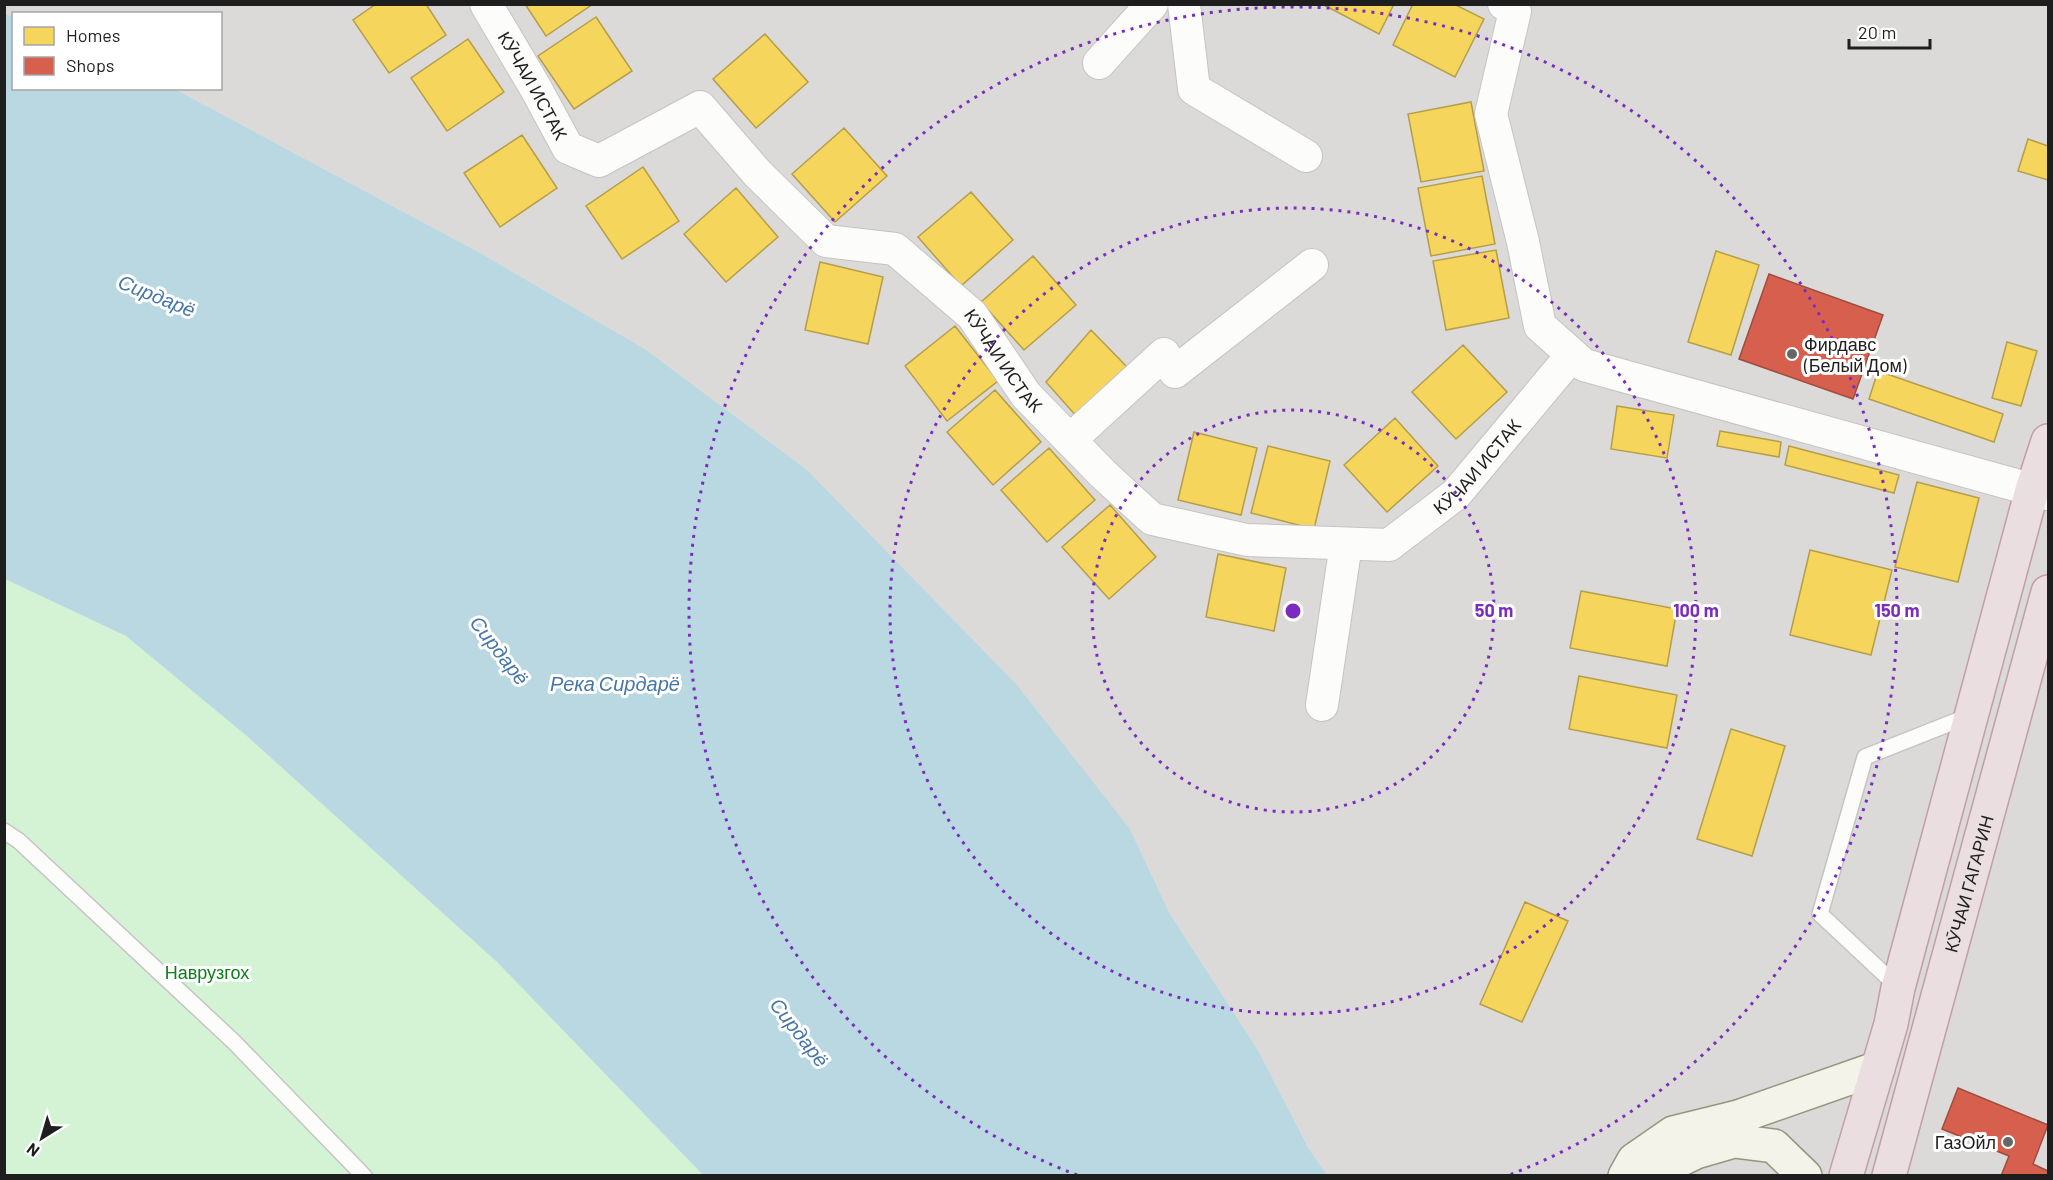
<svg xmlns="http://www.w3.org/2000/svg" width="2053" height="1180" viewBox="0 0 2053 1180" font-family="Barlow,sans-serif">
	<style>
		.residential { fill: #dbdad8 }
		.park { fill: #d4f3d4 }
		.water { fill: #bad8e1 }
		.homes { fill: #f6d55c; stroke: #b59e49; stroke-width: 1.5 }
		.shops { fill: #d6604d; stroke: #9f4c3f; stroke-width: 1.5 }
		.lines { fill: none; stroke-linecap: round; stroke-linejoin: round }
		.lane-casing { stroke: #c5c4c3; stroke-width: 18 }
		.street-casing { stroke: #c5c4c3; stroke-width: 34 }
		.secondary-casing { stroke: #94967e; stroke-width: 36 }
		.highway-casing { stroke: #c29da8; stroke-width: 36 }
		.lane { stroke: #fcfcfb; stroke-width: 15 }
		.street { stroke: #fcfcfb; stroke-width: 32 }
		.secondary { stroke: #f3f3ea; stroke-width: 33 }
		.highway { stroke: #eadee0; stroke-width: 33 }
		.ring { fill: none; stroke: #7b2cbf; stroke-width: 3; stroke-dasharray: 3 6 }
		.poi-dot { fill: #666664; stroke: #fff; stroke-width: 2 }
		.labels { text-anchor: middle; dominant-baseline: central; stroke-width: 6; stroke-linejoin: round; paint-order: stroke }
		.street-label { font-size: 18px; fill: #1e1e1e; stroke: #fff }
		.poi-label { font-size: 18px; fill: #1e1e1e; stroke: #fff; text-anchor: start }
		.park-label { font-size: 18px; fill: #0a7f15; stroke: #fff }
		.water-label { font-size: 20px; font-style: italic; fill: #4676a7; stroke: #fff }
		.centre { fill: #7b2cbf; stroke: #fff; stroke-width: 3 }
		.ring-label { font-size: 18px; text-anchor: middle; font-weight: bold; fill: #7b2cbf; stroke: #fff; stroke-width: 6; stroke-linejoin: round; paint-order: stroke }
	</style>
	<rect width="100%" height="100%" fill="#ecebe7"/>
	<!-- residential -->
	<path class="residential" d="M5,4L2048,5V1175H1327L1309,1149L1258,1050L1170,914L1130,829L806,469L645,349L482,254L175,89L220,88V14H14L13,17L5,14Z"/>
	<!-- park -->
	<path class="park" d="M5,579L126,636L248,737L497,962L703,1175L5,1176Z"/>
	<!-- water -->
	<path class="water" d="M5,14L13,17L14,88L175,89L482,254L645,349L806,469L1016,684L1130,829L1170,914L1258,1050L1309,1149L1327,1175H703L497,962L248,737L126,636L5,579Z"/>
	<!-- homes -->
	<path class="homes" d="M376,4H426L446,35L389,73L353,20Z
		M525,4H593L546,36Z
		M1322,4H1394L1379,34Z
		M1413,4H1454L1484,19L1455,77L1393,45Z
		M596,17L632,71L574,109L538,56Z
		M765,34L808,82L756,128L713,79Z
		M468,39L504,92L447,131L411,78Z
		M1471,102L1484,171L1421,182L1408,114Z
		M844,128L887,176L835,222L792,174Z
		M522,135L557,188L500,227L464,173Z
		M2028,139L2048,146V180L2018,171Z
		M643,167L679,221L622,259L586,206Z
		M1482,176L1495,244L1431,256L1418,188Z
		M736,188L778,237L726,282L684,234Z
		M971,192L1013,240L961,286L918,237Z
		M1496,250L1509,318L1446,330L1433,261Z
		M1716,251L1759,265L1731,355L1688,342Z
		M1033,256L1076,305L1024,350L981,302Z
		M820,262L883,277L868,344L805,330Z
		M955,326L998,381L947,421L905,366Z
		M1091,330L1128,368L1078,418L1046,382Z
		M2007,342L2037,351L2021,406L1992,398Z
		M1463,345L1507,392L1456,439L1412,392Z
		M1878,371L2003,414L1994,442L1869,399Z
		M995,390L1041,442L993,485L947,432Z
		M1617,406L1674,415L1667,458L1611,449Z
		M1395,418L1438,466L1387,512L1344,465Z
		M1720,431L1781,442L1779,457L1717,446Z
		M1194,432L1257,448L1241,515L1178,500Z
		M1268,446L1330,461L1314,529L1251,513Z
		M1789,446L1899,475L1894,493L1785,465Z
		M1049,448L1095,500L1047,542L1001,490Z
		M1917,482L1979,498L1958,582L1895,567Z
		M1110,505L1156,557L1109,599L1062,547Z
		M1810,550L1892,570L1871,655L1790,635Z
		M1218,554L1286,568L1274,631L1206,617Z
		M1581,591L1677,609L1667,666L1570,648Z
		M1579,676L1677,695L1667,748L1569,729Z
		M1731,729L1785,746L1752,856L1697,839Z
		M1525,902L1568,921L1522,1022L1480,1004Z"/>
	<!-- shops -->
	<path class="shops" d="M1769,274L1883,315L1853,399L1739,359Z
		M1958,1088L2048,1125L2033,1164L2048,1171V1176H2001L2009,1156L1942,1129Z"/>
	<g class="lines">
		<defs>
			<path id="lane" d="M4,831L19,841L234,1042L364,1176
				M1898,987L1820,914L1865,757L1971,715"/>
			<g id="street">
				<path id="s1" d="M486,4L535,87L568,148L599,161L700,107L758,174L826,241L895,249L972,315L1026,395L1103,474L1152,519L1247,540L1389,545L1456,494L1572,355"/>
				<path d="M1184,4L1194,89L1306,156"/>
				<path d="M1504,4L1515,11L1491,114L1523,242L1540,326L1584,365L2048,494"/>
				<path d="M1099,63L1152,4"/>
				<path d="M1070,440L1164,354L1175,372L1312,265"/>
				<path d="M1322,705L1346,544"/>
			</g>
			<path id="secondary" d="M1625,1176L1634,1160L1673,1133L1738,1117L1878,1068
				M1652,1176L1661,1169L1696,1152L1734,1141L1774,1146L1805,1176"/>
			<g id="highway">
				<path d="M1846,1176L1891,1024L1898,988L2032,490L2048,441"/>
				<path id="s2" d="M1889,1176L2048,592"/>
			</g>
		</defs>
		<!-- lane casing -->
		<use href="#lane" class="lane-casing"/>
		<!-- street casing -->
		<use href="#street" class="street-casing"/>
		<!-- secondary casing -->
		<use href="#secondary" class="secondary-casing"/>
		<!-- highway casing -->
		<use href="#highway" class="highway-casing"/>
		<!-- lane -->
		<use href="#lane" class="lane"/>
		<!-- street -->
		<use href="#street" class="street"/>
		<!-- secondary -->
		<use href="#secondary" class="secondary"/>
		<!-- highway -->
		<use href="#highway" class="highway"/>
	</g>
	<!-- distance rings -->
	<g class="ring">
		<circle cx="1293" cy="611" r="201"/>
		<circle cx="1293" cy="611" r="403"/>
		<path d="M1077 1175A604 604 0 1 1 1509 1175"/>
	</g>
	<!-- markers -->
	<g class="poi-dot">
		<circle cx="1792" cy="354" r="6"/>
		<circle cx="2008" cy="1142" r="6"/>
	</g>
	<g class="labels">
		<!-- street labels -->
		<g class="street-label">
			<text stroke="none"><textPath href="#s1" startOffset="94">КӮЧАИ ИСТАК</textPath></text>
			<text stroke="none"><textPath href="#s1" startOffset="724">КӮЧАИ ИСТАК</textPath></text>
			<text stroke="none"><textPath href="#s1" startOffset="1300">КӮЧАИ ИСТАК</textPath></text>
			<text stroke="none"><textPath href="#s2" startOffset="303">КӮЧАИ ГАГАРИН</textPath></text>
		</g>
		<!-- poi labels -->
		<g class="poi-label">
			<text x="1804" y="344">Фирдавс<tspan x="1804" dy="21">(Белый Дом)</tspan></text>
			<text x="1996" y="1142" text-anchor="end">ГазОйл</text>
		</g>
		<!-- park labels -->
		<g class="park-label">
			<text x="207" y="972">Наврузгох</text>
		</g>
		<!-- water labels -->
		<g class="water-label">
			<text transform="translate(157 295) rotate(22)">Сирдарё</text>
			<text transform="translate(500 650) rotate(52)">Сирдарё</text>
			<text x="615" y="683">Река Сирдарё</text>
			<text transform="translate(800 1032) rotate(52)">Сирдарё</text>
		</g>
	</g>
	<circle cx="1293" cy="611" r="9" class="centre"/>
	<g class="ring-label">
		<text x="1494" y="617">50 m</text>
		<text x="1696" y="617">100 m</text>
		<text x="1897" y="617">150 m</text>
	</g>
	<!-- border -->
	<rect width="2053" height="1180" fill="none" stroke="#1e1e1e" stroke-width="12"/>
	<!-- legend -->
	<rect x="12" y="12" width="210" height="78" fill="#ffffff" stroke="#a5a5a5" stroke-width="1.5"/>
	<rect x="24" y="27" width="30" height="18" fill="#f6d55c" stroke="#a5a5a5" stroke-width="1.5"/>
	<text x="66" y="42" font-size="18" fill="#1e1e1e">Homes</text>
	<rect x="24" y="57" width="30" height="18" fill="#d6604d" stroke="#a5a5a5" stroke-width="1.5"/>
	<text x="66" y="72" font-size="18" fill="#1e1e1e">Shops</text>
	<!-- north arrow -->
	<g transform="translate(42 1138) rotate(217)" stroke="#ffffff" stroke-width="4.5" paint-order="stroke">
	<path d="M0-4.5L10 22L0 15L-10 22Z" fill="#1e1e1e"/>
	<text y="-9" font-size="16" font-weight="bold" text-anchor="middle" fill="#1e1e1e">N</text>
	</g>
	<!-- scale -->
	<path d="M1849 39v9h81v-9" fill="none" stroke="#1e1e1e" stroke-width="3"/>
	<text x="1858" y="39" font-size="18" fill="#1e1e1e" stroke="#ffffff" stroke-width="4.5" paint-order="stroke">20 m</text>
</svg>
